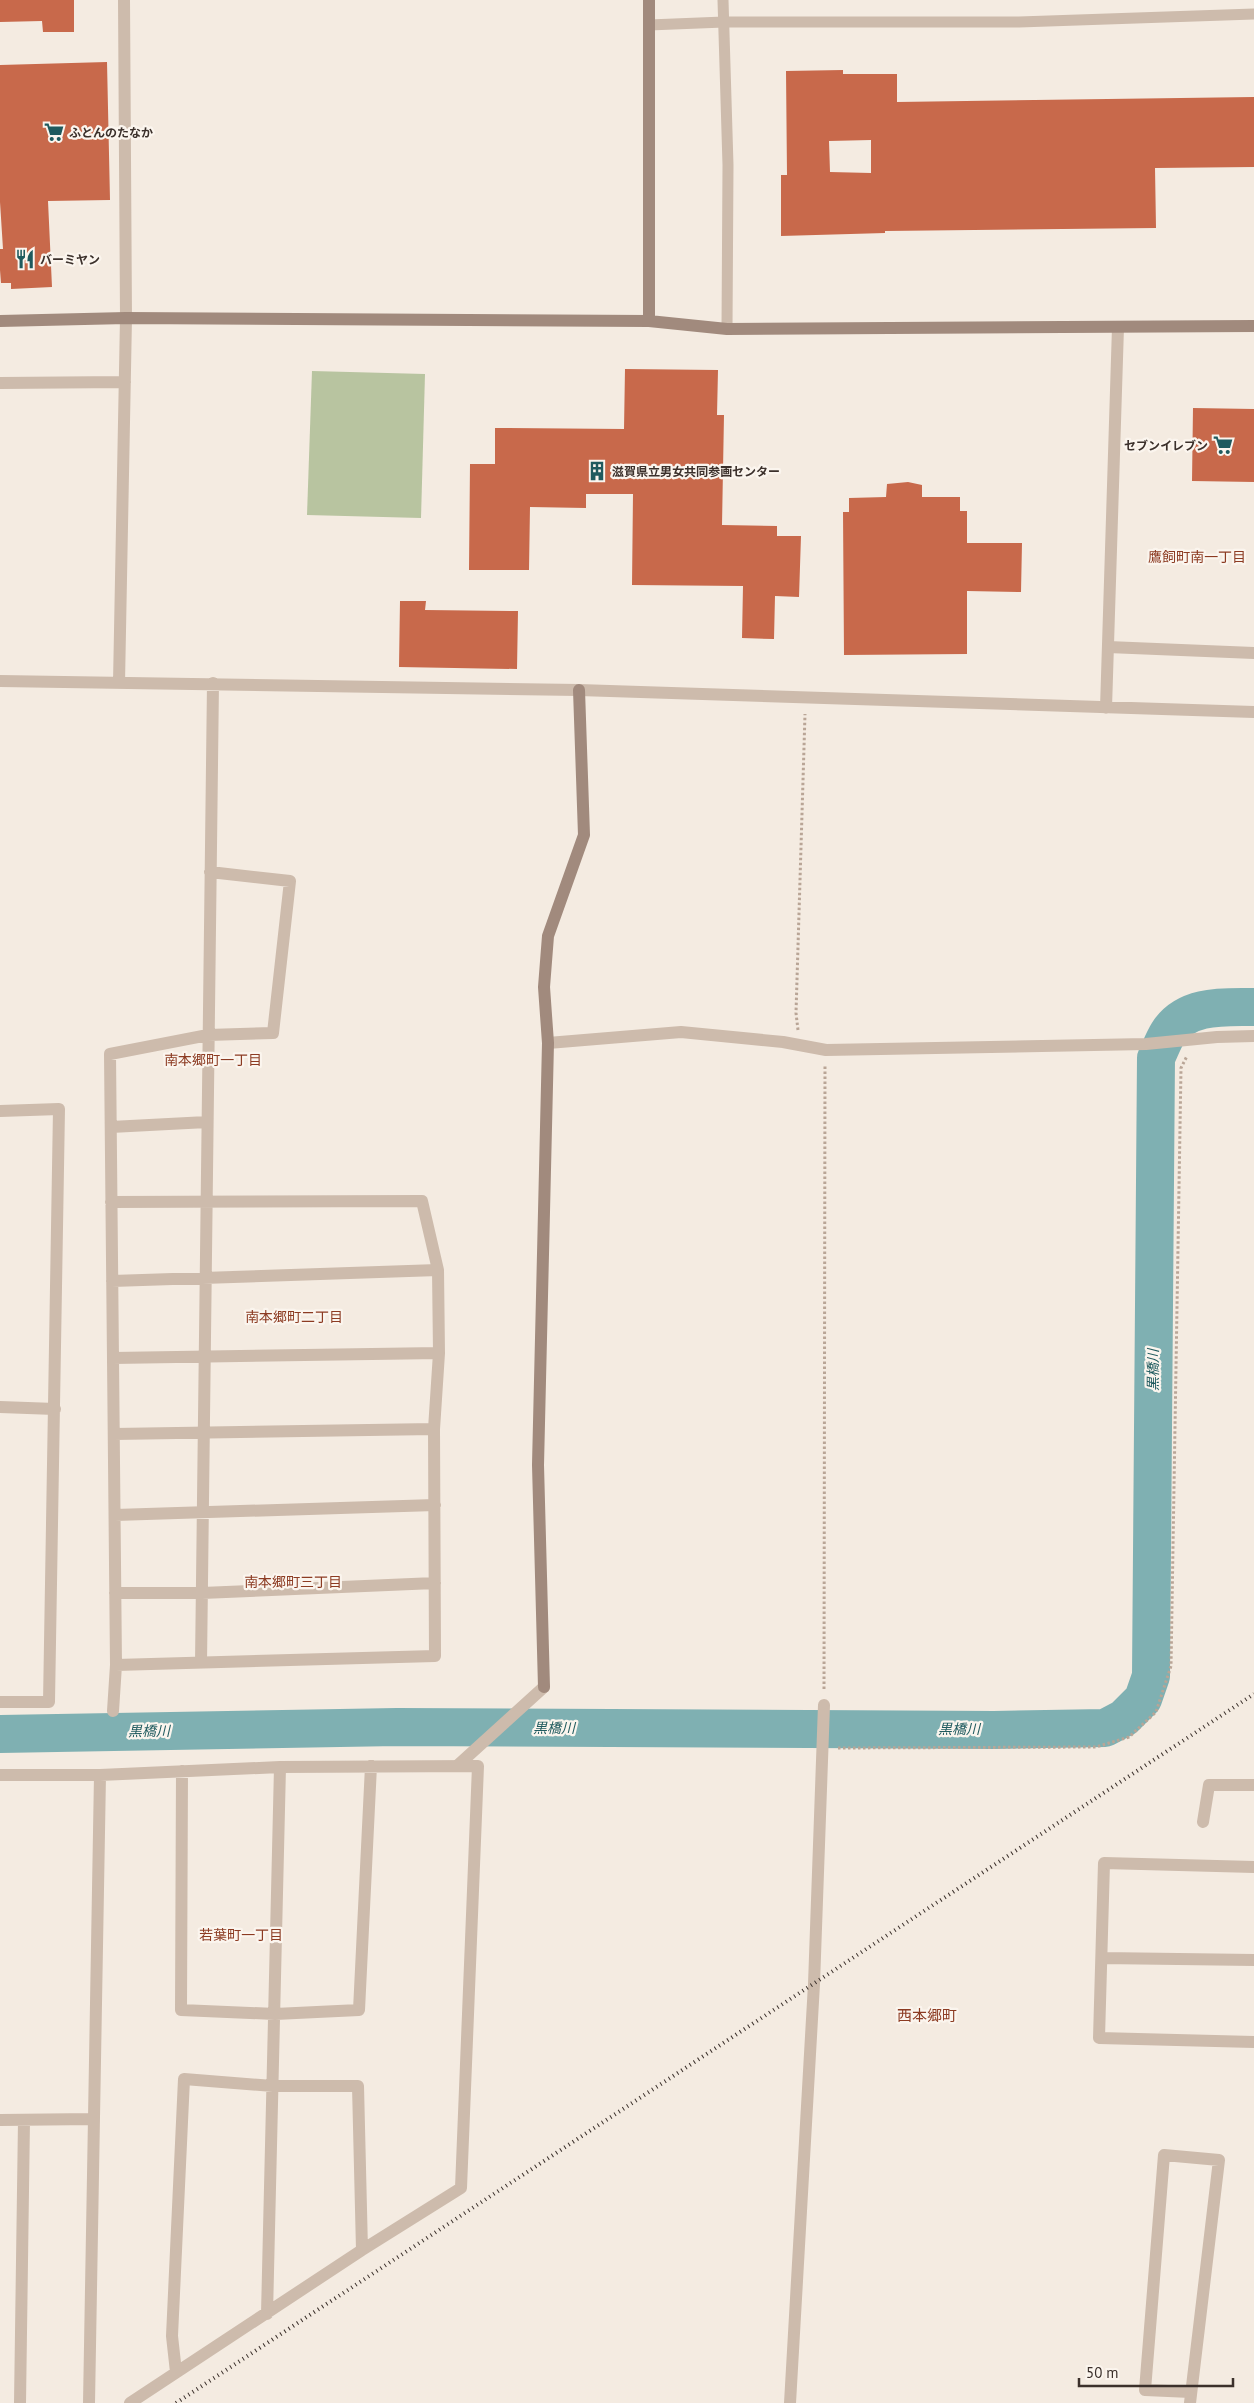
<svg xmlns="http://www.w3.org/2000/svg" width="1254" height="2403" viewBox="0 0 1254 2403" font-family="'PT Sans','Noto Sans JP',sans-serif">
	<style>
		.green { fill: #b8c4a0 }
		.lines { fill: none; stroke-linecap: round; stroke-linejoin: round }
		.river { stroke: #7fb0b2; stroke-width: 38 }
		.building { fill: #c8694b; fill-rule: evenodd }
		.path { stroke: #b9a596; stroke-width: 3; stroke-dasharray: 2.5 2.5; stroke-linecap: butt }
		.lane { stroke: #cdbbac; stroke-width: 11 }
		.street { stroke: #cdbbac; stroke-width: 12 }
		.secondary { stroke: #a18a7d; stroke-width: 12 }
		.rail { stroke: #3b302b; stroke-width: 4; stroke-dasharray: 1 4; stroke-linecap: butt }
		.labels { text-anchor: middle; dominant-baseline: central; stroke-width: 4.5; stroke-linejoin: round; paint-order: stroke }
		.poi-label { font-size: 12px; font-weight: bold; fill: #3b302b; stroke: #fbf5ee; text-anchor: start }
		.neighbourhood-label { font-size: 14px; fill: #8c3b22; stroke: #fbf5ee }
		.water-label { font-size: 14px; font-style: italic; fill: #1f5a5e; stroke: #fbf5ee }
		.quarter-label { font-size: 15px; fill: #8c3b22; stroke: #fbf5ee }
	</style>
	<rect width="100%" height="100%" fill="#f4ebe1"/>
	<!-- green -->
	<path class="green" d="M312,371L425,374L421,518L307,515Z"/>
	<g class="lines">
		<!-- river -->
		<path class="river" d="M0,1734L397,1727L994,1730L1105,1728L1124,1718L1143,1699L1151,1676L1156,1058C1160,1050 1163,1041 1168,1033C1186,1004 1224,1007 1254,1007"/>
	</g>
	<!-- building -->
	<path class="building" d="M0,0H74V32H43L42,21L0,22Z
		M107,62L110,200L48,201L52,287L11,289V283H1L0,270V249H3L0,202V65Z
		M843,70V74H897V102L1254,97V167L1155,168L1156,228L885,231V233L781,236V175H787L786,71ZM871,140V173L830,172L829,141Z
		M625,369L718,370L717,415H724L722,525L777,526V536H801L799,597L775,596L774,639L742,638L743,586L632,585L633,494H586V508L530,507L529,570H469L470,464H495V428L624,429Z
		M1193,408L1254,409V482L1192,481Z
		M908,482L922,485V497H960V511H967V543H1022L1021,592L967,591V654L844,655L843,512H849V498L886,497L887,484Z
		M400,601H426L425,610L518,611L517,669L399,667Z"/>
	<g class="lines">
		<!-- path -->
		<path class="path" d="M798,1030L796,1013L805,714
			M824,1689L825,1065
			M838,1748L1096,1747L1129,1737L1156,1712L1171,1666L1181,1068L1187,1056"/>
		<!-- lane -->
		<path class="lane" d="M723,0L728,165L727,329
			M649,25L724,22H1019L1254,14"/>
		<!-- street -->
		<path class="street" d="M0,383L125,382
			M1108,647L1254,653
			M0,681L579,690L1254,712
			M119,683L126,318L124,0
			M1106,708L1118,327
			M548,1043L681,1032L783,1042L826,1050L1146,1044L1217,1037L1254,1036
			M0,1111L59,1109L49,1702H0
			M111,1127L207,1122
			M111,1202L422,1201L438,1270L439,1353L434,1429L435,1656L116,1665
			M112,1281L438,1270
			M113,1358L439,1353
			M0,1407L55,1409
			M114,1434L434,1429
			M115,1515L435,1505
			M115,1593H202L435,1583
			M201,1663L213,683
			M113,1711L116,1665L110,1054L208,1035L273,1033L290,881L210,872
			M457,1766L544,1687
			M182,1771L181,2010L275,2014L359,2010L371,1766
			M0,1775H100L280,1767L478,1766L461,2188L362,2250L130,2403
			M1203,1822L1209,1785H1254
			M1254,1867L1104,1863L1099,2038L1254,2042
			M1102,1958L1254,1960
			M0,2120L94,2119
			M267,2314L280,1767
			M176,2372L172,2336L184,2079L273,2086H358L362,2250
			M20,2403L24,2120
			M89,2403L100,1775
			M790,2403L814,1984L824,1705
			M1190,2403L1219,2160L1164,2155L1145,2390L1191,2392"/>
		<!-- secondary -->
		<path class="secondary" d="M649,0V321
			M0,321L126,318L649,321L727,329L1254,326
			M544,1687L538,1465L548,1043L544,987L548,936L584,835L579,690"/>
		<!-- rail -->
		<path class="rail" d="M176,2403L1254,1694"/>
	</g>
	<!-- icons -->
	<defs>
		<symbol id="supermarket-bare" viewBox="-9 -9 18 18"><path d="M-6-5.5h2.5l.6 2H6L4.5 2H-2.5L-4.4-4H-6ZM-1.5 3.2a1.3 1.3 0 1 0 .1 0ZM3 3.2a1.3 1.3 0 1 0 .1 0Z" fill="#1f5a5e" stroke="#fbf5ee" stroke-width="2.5" paint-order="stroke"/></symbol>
		<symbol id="restaurant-bare" viewBox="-9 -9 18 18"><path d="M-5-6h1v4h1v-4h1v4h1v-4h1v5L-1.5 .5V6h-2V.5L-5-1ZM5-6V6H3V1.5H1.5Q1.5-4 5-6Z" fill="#1f5a5e" stroke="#fbf5ee" stroke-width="2.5" paint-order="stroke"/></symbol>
		<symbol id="building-bare" viewBox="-9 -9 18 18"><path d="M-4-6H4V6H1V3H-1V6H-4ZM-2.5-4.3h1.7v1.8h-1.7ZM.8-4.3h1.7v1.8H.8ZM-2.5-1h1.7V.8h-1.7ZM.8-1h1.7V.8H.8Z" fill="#1f5a5e" stroke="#fbf5ee" stroke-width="2.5" paint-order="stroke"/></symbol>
	</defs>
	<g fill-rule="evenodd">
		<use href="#supermarket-bare" x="40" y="118" width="28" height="28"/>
		<use href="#restaurant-bare" x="11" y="245" width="28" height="28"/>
		<use href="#supermarket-bare" x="1209" y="431" width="28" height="28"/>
		<use href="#building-bare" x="583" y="457" width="28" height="28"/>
	</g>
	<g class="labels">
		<!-- poi labels -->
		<g class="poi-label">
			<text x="69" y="132">ふとんのたなか</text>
			<text x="40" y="259">バーミヤン</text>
			<text x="1208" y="445" text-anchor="end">セブンイレブン</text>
			<text x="612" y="471">滋賀県立男女共同参画センター</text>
		</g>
		<!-- neighbourhood labels -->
		<g class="neighbourhood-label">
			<text x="1197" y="557">鷹飼町南一丁目</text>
			<text x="213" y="1060">南本郷町一丁目</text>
			<text x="294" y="1317">南本郷町二丁目</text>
			<text x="293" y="1582">南本郷町三丁目</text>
			<text x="241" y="1935">若葉町一丁目</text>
		</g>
		<!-- water labels -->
		<g class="water-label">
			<text transform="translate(1153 1370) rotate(-90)">黒橋川</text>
			<text x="554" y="1728">黒橋川</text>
			<text x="959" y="1729">黒橋川</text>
			<text transform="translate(149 1731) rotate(-1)">黒橋川</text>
		</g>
		<!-- quarter labels -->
		<g class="quarter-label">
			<text x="927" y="2015">西本郷町</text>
		</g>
	</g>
	<!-- scale -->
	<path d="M1079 2378v8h154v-8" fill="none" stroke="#3b302b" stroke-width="2.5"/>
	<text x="1086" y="2378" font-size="15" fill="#3b302b" stroke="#fbf5ee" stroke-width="4" paint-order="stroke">50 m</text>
</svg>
